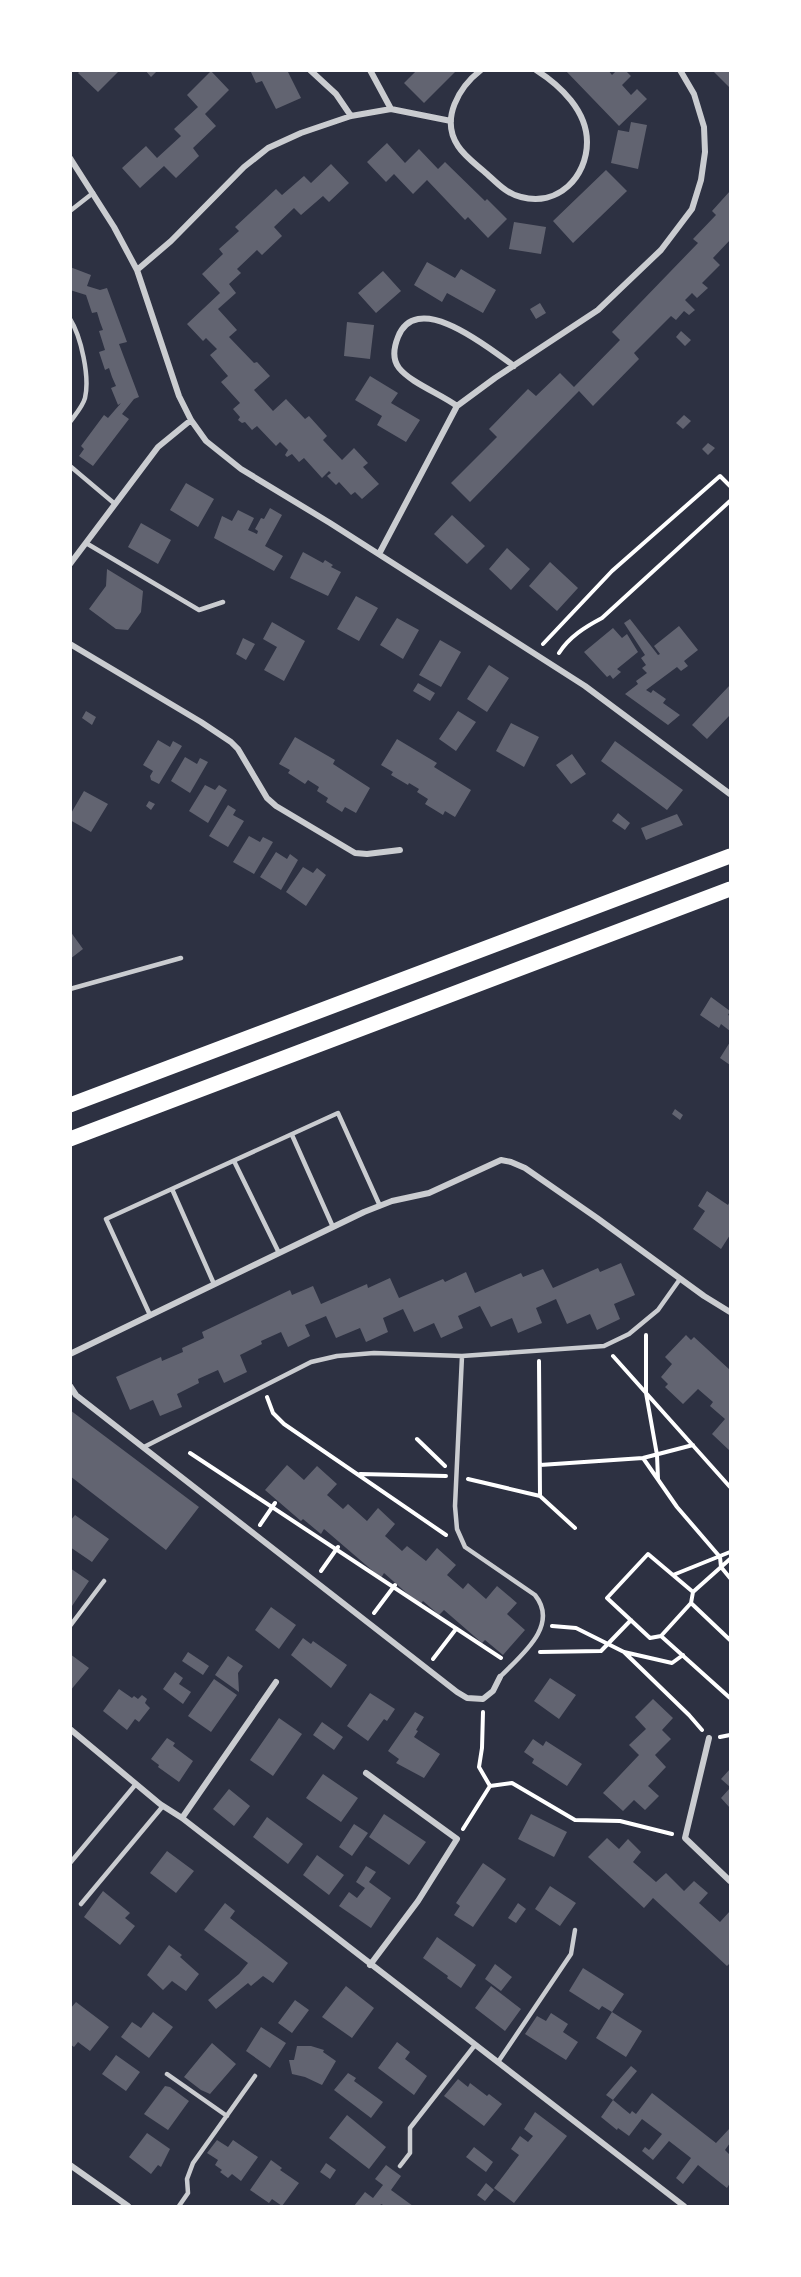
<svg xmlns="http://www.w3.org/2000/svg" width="801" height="2277" viewBox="0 0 801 2277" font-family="'Golos Text',sans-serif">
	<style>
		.building { fill: #626471 }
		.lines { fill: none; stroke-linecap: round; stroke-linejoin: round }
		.path { stroke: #fff; stroke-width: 4 }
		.service { stroke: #caccd0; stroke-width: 4.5 }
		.minor { stroke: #caccd0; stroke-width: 6 }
		.primary { stroke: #fff; stroke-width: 15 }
	</style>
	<rect width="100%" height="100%" fill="#2d3142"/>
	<!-- building -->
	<path class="building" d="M81,70H120L98,92L78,73Z
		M145,70H158L151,77Z
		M250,70H287L301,98L276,109L262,81L256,83Z
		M417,70H457L424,103L404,83Z
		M565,70H608L612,75L617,70H625L631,76L622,85L631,95L637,89L647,99L619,126Z
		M712,70H730V88Z
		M211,71L229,90L205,114L216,126L193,148L199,156L176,178L164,166L140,188L122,168L146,146L157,158L181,136L174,129L198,107L187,95Z
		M631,122L647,125L638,169L611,163L618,130L629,132Z
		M387,143L405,163L419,149L438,169L445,162L485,201L487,199L507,219L488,238L468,217L465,220L427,180L413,194L394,174L386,182L367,162Z
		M331,164L349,183L329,202L323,196L301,215L294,208L274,227L282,236L262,255L257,250L237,269L241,273L229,284L236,293L218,309L237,330L229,337L254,363L257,362L270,376L254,390L273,411L286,399L305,419L309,416L327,436L323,440L342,460L354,448L368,463L363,467L379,484L362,499L355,492L351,495L339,482L336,485L327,476L331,473L329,471L322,478L304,458L299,462L292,454L287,457L285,455L288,450L280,442L276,446L257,426L252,430L245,422L242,423L238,420L240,417L233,409L240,403L221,382L228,376L210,355L217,349L206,338L203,341L187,324L220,293L202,274L223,254L219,249L239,231L235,227L276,189L282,195L304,176L311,183Z
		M606,170L627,191L573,243L553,221Z
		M730,191V240L713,258L720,265L702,283L708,288L697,298L692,293L685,300L695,310L689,315L684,311L676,320L671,316L634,353L639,359L593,406L579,391L470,502L451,483L497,437L489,429L528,389L536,396L560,373L574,387L620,340L612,332L698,243L693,239L716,215L712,211Z
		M514,222L546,227L541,254L509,249Z
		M427,262L455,278L461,269L496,290L483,313L447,293L442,302L414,285Z
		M70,267L91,275L87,286L100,290L107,288L127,342L119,344L139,397L134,399L122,414L129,419L93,466L79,456L84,449L81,446L104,415L108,418L121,403L118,405L111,388L116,386L112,377L109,368L105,370L99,352L105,350L99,331L103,330L100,322L97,312L92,313L86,295L70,290Z
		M383,271L401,291L376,313L358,293Z
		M540,303L546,313L536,319L530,309Z
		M347,322L374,325L370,359L344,356Z
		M681,331L691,340L685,346L676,337Z
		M370,376L398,393L391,403L420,420L406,442L377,425L382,416L355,400Z
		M684,415L691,421L683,429L676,423Z
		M708,443L715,448L708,455L702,449Z
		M186,483L214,499L198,527L170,510Z
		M270,508L282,515L265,546L283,556L274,571L214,538L222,516L232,521L238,510L254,518L248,530L257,534L258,531L255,529L261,518L264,519Z
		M452,515L485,546L467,564L434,534Z
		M141,523L171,540L158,564L128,547Z
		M507,548L530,569L511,590L489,569Z
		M303,552L323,563L325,560L333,565L331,567L341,572L328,596L290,578Z
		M550,562L578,588L557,611L529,586Z
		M107,569L143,591L141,612L128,630L116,629L89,609L106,586Z
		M356,596L378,608L359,641L337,629Z
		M397,618L419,630L403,659L380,645Z
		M630,619L658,655L660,654L654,646L679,626L698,650L684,661L688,666L681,671L677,667L646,690L651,693L653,690L666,699L663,703L680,715L668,725L625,694L638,684L636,681L647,673L642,668L646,665L641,658L645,655L624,623Z
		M272,622L305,641L284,681L264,670L277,647L263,639Z
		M613,628L622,638L627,634L638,652L617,669L621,672L613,679L610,675L607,677L584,652Z
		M243,638L255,644L246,660L236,654Z
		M440,640L461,652L441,687L419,675Z
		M489,665L509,678L487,712L467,699Z
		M418,683L435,693L430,701L413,691Z
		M730,685V715L707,739L692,725Z
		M86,711L96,717L92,725L82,718Z
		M458,711L476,722L456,751L439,739Z
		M511,723L539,737L524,767L496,751Z
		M295,737L335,760L333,764L370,788L356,813L345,807L342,812L326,802L328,798L317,791L319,787L308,780L305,784L288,773L290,770L279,764Z
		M397,739L437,763L434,767L471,790L455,817L445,811L443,815L425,804L428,799L417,792L419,789L409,783L408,785L391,775L393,772L381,765Z
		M158,740L170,747L173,741L182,746L159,784L151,780L150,776L153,771L143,765Z
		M615,741L683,790L667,810L601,761Z
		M572,754L586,774L571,784L556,765Z
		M185,757L197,764L200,758L208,762L190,793L171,781Z
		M205,785L215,790L219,785L227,790L208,823L189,811Z
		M84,791L108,804L91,832L70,820V815Z
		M149,801L155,804L151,810L146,806Z
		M228,805L236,810L233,815L244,821L228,847L209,836Z
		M618,813L630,823L625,830L612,821Z
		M677,814L683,825L646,840L641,828Z
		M249,836L260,842L263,837L273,842L254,874L233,862Z
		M276,852L287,859L290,854L298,860L281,890L260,877Z
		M303,867L313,873L317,868L326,875L306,906L286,892Z
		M70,931L83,949L70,959Z
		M711,997L730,1011L728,1015L730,1016V1031L721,1024L719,1028L700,1015Z
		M730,1042V1065L720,1058Z
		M675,1109L683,1115L680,1120L672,1114Z
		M707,1191L728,1205L730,1201V1235L721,1249L693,1229L705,1211L698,1206Z
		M621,1263L635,1295L614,1304L620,1319L597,1330L590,1314L567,1324L556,1299L536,1308L542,1323L518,1333L512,1318L491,1327L480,1306L458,1316L463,1328L441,1338L434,1323L414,1332L403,1309L383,1318L388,1332L366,1342L360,1328L336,1338L326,1316L305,1325L310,1336L288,1347L281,1332L261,1341L262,1344L240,1355L247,1372L224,1383L218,1370L198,1379L199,1383L177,1394L182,1407L160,1416L153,1400L130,1410L116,1377L161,1357L162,1361L183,1352L182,1348L204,1338L202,1332L290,1290L292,1295L313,1286L321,1304L367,1284L368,1288L390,1278L399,1298L443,1279L445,1282L466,1272L475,1293L521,1273L523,1277L543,1269L553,1288L598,1268L600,1272Z
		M686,1335L691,1340L694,1337L730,1370V1451L712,1434L725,1419L710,1406L713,1402L698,1389L683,1404L665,1387L668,1384L661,1377L672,1364L665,1357Z
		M70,1410L199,1507L166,1550L70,1476Z
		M287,1465L304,1480L317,1466L337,1484L327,1495L343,1509L348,1504L367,1521L378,1508L395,1524L385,1536L402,1551L407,1546L426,1561L437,1548L456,1565L447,1575L463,1589L468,1583L486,1599L497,1586L517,1603L507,1614L525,1630L503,1655L485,1640L482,1643L444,1610L439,1615L423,1601L420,1605L384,1573L381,1578L324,1529L321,1534L303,1519L301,1521L265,1490Z
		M75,1515L109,1539L92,1562L70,1547V1521Z
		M70,1568L89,1581L72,1606L70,1605Z
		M271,1607L296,1625L279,1649L255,1630Z
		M303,1638L311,1644L313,1641L347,1665L331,1688L291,1655Z
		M188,1652L209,1666L203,1675L182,1661Z
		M70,1654L89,1668L70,1691Z
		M228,1656L243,1666L238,1673L239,1692L215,1675Z
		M175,1672L183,1678L179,1684L191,1692L183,1704L163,1689Z
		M550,1678L576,1695L559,1719L534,1701Z
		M214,1679L237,1695L211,1732L188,1716Z
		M119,1689L132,1698L134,1696L138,1699L142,1695L147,1699L145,1703L150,1708L139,1722L135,1719L127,1730L103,1711Z
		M370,1693L395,1709L387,1721L384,1719L368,1741L347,1726Z
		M653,1699L673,1718L662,1730L671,1739L655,1755L666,1767L648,1786L659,1796L645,1810L634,1800L623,1811L603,1793L639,1755L629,1745L646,1729L635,1717Z
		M415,1712L424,1717L416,1730L418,1731L414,1737L440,1754L424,1778L396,1763L399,1759L388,1751Z
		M279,1718L302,1734L273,1776L250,1760Z
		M322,1722L343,1737L334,1750L313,1735Z
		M167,1738L175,1743L173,1746L193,1761L179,1782L158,1767L159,1765L151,1759Z
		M533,1739L543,1746L546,1741L582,1764L567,1786L532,1763L534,1759L524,1752Z
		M730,1769V1787L721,1779Z
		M323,1774L358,1798L341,1822L306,1798Z
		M730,1788V1808L721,1798Z
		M229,1789L250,1806L234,1826L213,1809Z
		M384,1814L426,1842L409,1865L369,1837Z
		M531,1814L567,1832L554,1857L518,1839Z
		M267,1817L303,1844L288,1864L253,1837Z
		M354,1824L368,1833L352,1856L339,1847Z
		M607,1838L619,1849L628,1839L641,1852L633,1862L656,1882L666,1873L684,1891L694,1881L708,1893L699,1903L720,1922L730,1911V1963L727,1966L653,1898L644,1908L588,1857Z
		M167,1851L194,1871L176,1893L150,1873Z
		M317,1855L344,1875L329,1895L303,1875Z
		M483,1863L506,1879L473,1927L454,1915L460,1906L456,1903Z
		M366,1866L376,1872L369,1882L391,1898L371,1928L339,1906L349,1892L357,1898L365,1888L356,1882Z
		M550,1886L576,1903L560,1926L535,1909Z
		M103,1891L130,1913L125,1918L135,1926L120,1945L84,1917Z
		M225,1903L235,1911L230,1918L288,1963L273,1983L263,1976L251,1986L248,1983L216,2009L208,2000L239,1974L248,1963L204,1930Z
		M518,1903L526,1909L516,1923L508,1918Z
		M437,1937L476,1965L461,1988L447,1978L448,1976L423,1958Z
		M169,1945L182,1955L180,1957L199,1974L186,1991L172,1981L163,1990L147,1975Z
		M495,1964L512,1977L501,1991L485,1979Z
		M583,1968L624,1994L612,2012L642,2031L626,2057L596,2038L612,2012L602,2006L599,2010L569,1991Z
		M346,1986L374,2008L352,2038L322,2017Z
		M491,1986L521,2009L505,2031L475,2008Z
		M295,2000L309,2010L292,2033L278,2023Z
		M76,2002L109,2027L90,2051L78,2042L74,2047L70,2044V2009Z
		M153,2012L173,2027L149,2058L121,2037L132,2022L141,2028Z
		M551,2013L568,2024L563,2032L578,2042L566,2060L525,2034L537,2016L546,2021Z
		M261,2027L286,2043L270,2068L246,2051Z
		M397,2042L410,2052L405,2059L427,2076L414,2095L378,2068Z
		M212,2043L236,2064L210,2094L201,2090L184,2077Z
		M297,2046H311L324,2050L323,2052L336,2061L322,2085L305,2077L292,2074L289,2060H294Z
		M116,2055L140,2072L126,2091L102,2074Z
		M631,2066L637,2071L613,2100L606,2095Z
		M348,2073L356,2078L354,2081L383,2102L371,2118L334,2090Z
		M458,2079L468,2087L470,2083L487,2096L489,2094L502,2104L484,2126L444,2096Z
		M165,2086L170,2087L189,2101L168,2130L144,2114Z
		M652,2093L716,2143L730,2128V2143L725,2150L730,2155V2183L727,2188L698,2165L683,2184L676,2178L691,2158L669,2141L653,2160L642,2151L645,2147L649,2150L662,2134L642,2119L629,2136L618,2128L617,2130L601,2117L613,2100L630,2114L632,2111L636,2114Z
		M535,2112L567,2136L514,2203L494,2188L519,2155L511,2149L520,2136L528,2142L533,2136L524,2129Z
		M347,2115L386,2147L369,2169L329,2138Z
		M147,2133L170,2149L161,2167L158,2165L151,2174L129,2157Z
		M217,2140L228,2147L233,2140L258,2157L241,2181L232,2174L228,2178L220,2172L222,2170L215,2165L218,2160L207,2153Z
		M474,2147L493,2162L486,2172L466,2157Z
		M271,2160L282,2168L280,2170L299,2183L282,2206L272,2199L269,2203L250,2190Z
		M326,2163L336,2170L330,2179L320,2172Z
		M386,2165L401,2176L391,2190L413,2206H385L381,2204L380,2206H354L365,2192L373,2198L383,2185L375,2179Z
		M486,2183L494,2190L485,2201L477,2195Z"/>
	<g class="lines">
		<!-- path -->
		<path class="path" d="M543,644L612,571L720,476L730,486
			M559,653C569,637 585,627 602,618L730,501
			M646,1335V1393L657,1455L658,1479
			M613,1356L730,1487
			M539,1361L540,1496L575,1528
			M267,1397L273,1413L284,1424L446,1535
			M417,1439L445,1466
			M190,1453L501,1658
			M643,1458L677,1507L720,1557L721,1567L730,1578
			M540,1465L643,1458L693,1445
			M360,1474L446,1476
			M468,1479L540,1496
			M260,1525L275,1503
			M321,1571L338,1547
			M673,1575L730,1552
			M693,1592L730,1559
			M374,1613L395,1585
			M552,1626L576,1628L624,1652L672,1663L683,1655
			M661,1636L691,1603
			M730,1640L691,1603L693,1592L648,1554L607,1598L650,1638L661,1636L730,1698
			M540,1652L601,1651L631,1620
			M624,1652L689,1715L702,1730
			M433,1659L456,1629
			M483,1712L482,1748L479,1767L490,1786
			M720,1737L730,1735
			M463,1829L490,1786L512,1783L575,1820L620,1821L672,1834"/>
		<!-- service -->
		<path class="service" d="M70,211L93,193
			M70,319C81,336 90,377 85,398C83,406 75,415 70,422
			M70,466L115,504
			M86,543L199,610L223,602
			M70,989L181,958
			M292,1135L333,1227
			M234,1161L279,1253
			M172,1189L214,1284
			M150,1315L106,1219L338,1113L380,1206
			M462,1356L455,1506L457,1529L465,1547L535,1595C560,1626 520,1656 500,1677
			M144,1447L311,1362L337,1356L374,1353L462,1356L604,1346L629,1334L658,1310L680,1279
			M70,1626L104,1581
			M70,1863L136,1784
			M81,1904L163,1806
			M498,2062L571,1954L575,1930
			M167,2074L227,2116
			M400,2166L410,2153V2128L475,2045
			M179,2206L188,2193L187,2179L193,2163L255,2076"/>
		<!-- minor -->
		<path class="minor" d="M310,70L336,94L351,116
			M370,70L391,109
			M481,70C459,87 440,119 458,146C465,157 477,165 487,174C497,183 507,194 521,197C558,207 587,177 587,142C587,111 561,86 536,70
			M70,158L114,227L137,270L179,396L191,420L206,441L241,469L330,523L585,686L730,794
			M137,270L171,241L244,167L268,148L301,133L351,116L391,109L451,121
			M457,406C441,394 411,383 399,368C392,359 394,347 398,337C417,289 489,348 514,366
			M379,554L457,406L495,378L598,310L661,250L692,209L701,180L705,152L704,127L694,94L680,70
			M70,564L158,447L191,420
			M70,644L201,722L231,742L238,749L267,798L276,806L355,853L367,854L400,850
			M70,1354L364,1212L392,1201L429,1193L501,1160L511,1162L525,1168L597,1218L704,1296L730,1312
			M70,1386L76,1395L457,1692L467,1698L483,1699L493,1691L500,1677
			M70,1729L160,1804L182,1818L684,2206
			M709,1738L685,1838L730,1881
			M366,1773L457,1839L418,1901L370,1965
			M182,1818L276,1682
			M70,2165L128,2206"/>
		<!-- primary -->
		<path class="primary" d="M70,1105L730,856
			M70,1139L730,889"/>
	</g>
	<!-- border -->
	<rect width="801" height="2277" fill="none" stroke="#ffffff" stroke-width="144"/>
</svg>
